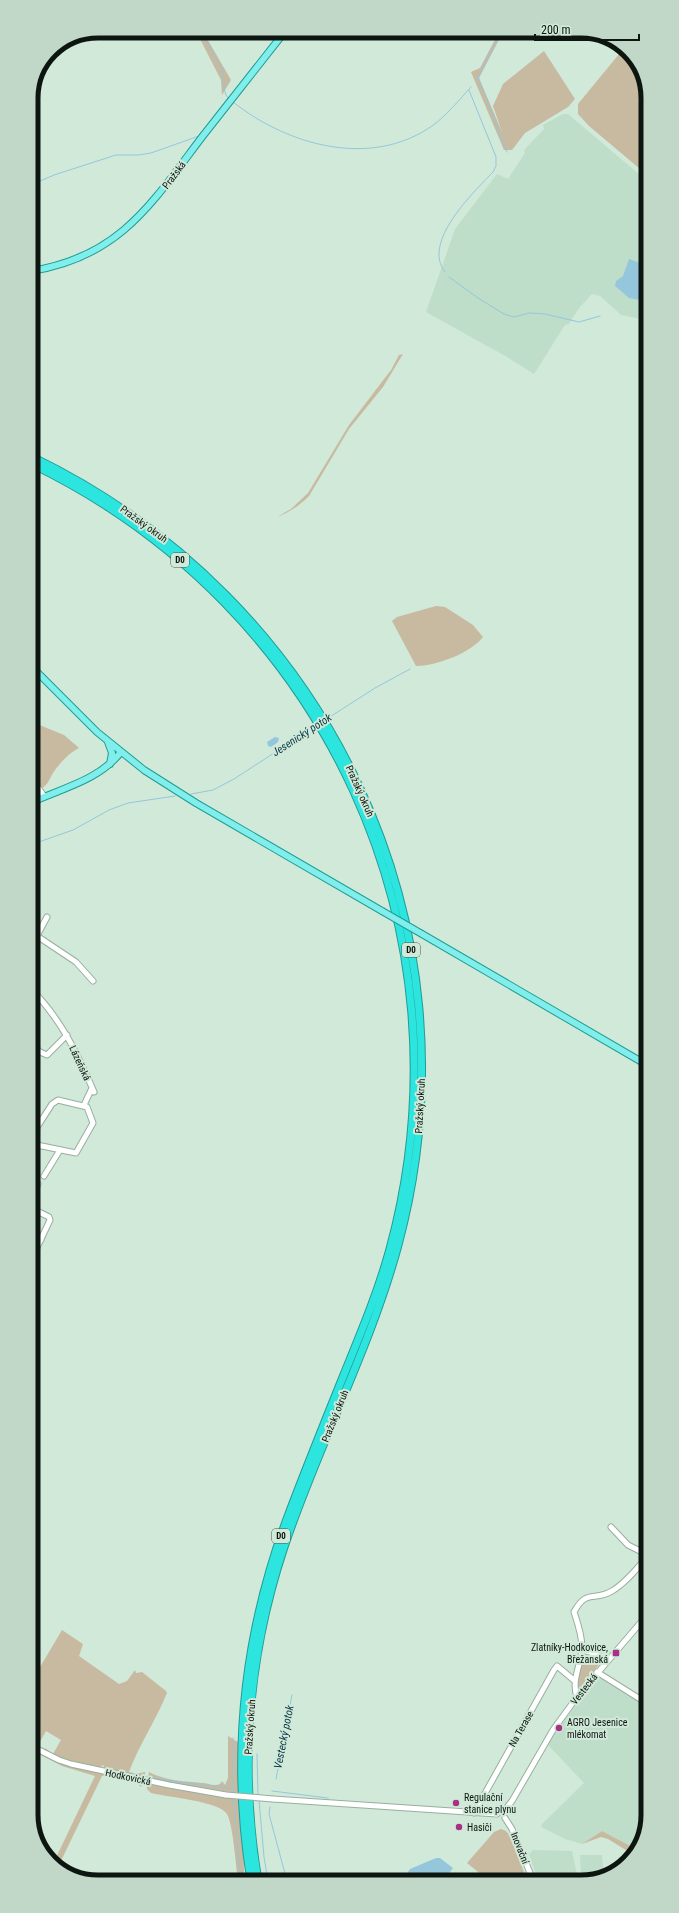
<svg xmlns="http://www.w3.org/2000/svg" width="679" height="1913" viewBox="0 0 679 1913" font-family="'Roboto Condensed',sans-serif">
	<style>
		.built { fill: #bfdec9 }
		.green { fill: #c7baa0 }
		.water { fill: #94c7dc }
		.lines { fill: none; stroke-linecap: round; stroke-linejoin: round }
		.stream { stroke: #94c7dc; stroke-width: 1 }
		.minor-casing { stroke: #98af9f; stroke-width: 7 }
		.major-casing { stroke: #219c96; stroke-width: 8 }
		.highway-casing { stroke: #219c96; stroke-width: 9 }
		.minor { stroke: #fff; stroke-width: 5 }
		.major { stroke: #80efeb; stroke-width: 6 }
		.highway { stroke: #2ce5de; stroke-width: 7 }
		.minor-bridge-casing { stroke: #98af9f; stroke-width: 7; stroke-linecap: butt }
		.major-bridge-casing { stroke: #219c96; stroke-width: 8; stroke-linecap: butt }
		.minor-bridge { stroke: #fff; stroke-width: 5 }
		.major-bridge { stroke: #80efeb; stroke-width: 6 }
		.poi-dot { fill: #a83187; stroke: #d1e9d8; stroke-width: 1.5 }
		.labels { text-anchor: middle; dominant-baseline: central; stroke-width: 4; stroke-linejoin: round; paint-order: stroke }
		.shield { fill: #d1e9d8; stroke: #47554b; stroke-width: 1 }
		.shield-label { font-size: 9px; font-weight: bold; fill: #0c150f }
		.street-label { font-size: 10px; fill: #0c150f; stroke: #d1e9d8 }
		.poi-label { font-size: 10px; fill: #0c150f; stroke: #d1e9d8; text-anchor: start }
		.water-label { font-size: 11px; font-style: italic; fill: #073646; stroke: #d1e9d8 }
		.rim { fill: none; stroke: #0c150f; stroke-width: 5 }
	</style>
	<rect width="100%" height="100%" fill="#d1e9d8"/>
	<!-- built -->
	<path class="built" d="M563,114H568L646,180V320L621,315L600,296L592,294L579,308L569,324L565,325L534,374L507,357L426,312L455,229L497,174L508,179L525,153L524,150L544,129L543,125Z
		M597,1678H602L648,1707V1815L636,1849L602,1831L582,1844L565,1839L543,1828L541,1825L584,1783L548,1745L555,1733Z
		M33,1689L42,1694L33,1709Z
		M533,1850L572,1851L577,1875L581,1874L580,1855H602L604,1876L598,1880H538L529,1854Z"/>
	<!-- green -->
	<path class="green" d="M499,32H503L479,78L502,132L493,106L503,84L544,51L575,99L568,107L525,133L512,150H504L471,72L480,68Z
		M198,35H205L231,80L222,95L221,80Z
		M624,48L646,81V174L589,126L578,114V104Z
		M403,354L383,387L349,429L309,496C300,505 290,512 277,517L291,509L308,493L349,425L391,370L399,355Z
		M436,606L445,607L473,625L483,637C471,653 436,666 416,666L392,621L397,617Z
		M32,722L64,735L79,748C69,753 59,764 53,773C50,778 48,785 42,788L32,777Z
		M62,1630L83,1644L79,1656L119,1684L127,1681L135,1670L136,1673L142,1672L166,1691L167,1693C156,1720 139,1745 129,1772L136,1774L145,1772V1777L103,1770L104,1766L102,1765L101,1768L69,1762L44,1751L45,1748L53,1754L61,1740L46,1731L37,1747L33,1745V1706L40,1694L33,1689V1679Z
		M583,1653L603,1657V1660L577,1691L576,1690Z
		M228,1736L238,1742V1793L199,1788L148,1778L149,1772C166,1781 183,1781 202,1783C208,1783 214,1787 220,1784L222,1781L225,1785L228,1778Z
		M33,1749L55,1760L143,1783L141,1787C132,1778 114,1776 102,1776L58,1867L53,1864L95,1776L62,1766L33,1751Z
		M147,1784L238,1799L244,1863V1881H238C236,1867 233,1824 227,1814C219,1801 166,1797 151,1793L147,1789Z
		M501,1829L506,1831L510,1836L527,1880H488L467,1863L494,1832Z
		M602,1831L636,1849L634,1855L608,1839L601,1837L582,1844Z"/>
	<!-- water -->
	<path class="water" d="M629,259L638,262L646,260V301L629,298L615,286L616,281L623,276Z
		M275,737L279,738L278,742L271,747L268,746L267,742Z
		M436,1858H440L453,1868L444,1880H414L408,1872L410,1869Z"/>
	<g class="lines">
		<!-- stream -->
		<path class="stream" d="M203,35C209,47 217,59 222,71C226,81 221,89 228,98
			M478,77L507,152
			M477,80L501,32
			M233,102C287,145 370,169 432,126C445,117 460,99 471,87
			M203,131L228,98L229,99
			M31,185L54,175L116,155H138L151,153L199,136
			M445,272C421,242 474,192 493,172L496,166V157L469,90
			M449,277L478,298L504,314L514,317L529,313L545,314L579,322L600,316
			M325,720L375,688L410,669
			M191,794L213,790L234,779L314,727
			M33,844L73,830L109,810L128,803L175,796
			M233,1738V1793
			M33,1744L37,1746
			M257,1754L258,1795
			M48,1757L56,1761
			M59,1763L92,1771
			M110,1775L143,1783
			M136,1775L144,1777
			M149,1777L179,1782L232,1788
			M276,1779L292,1695
			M147,1784H148
			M272,1791L328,1798
			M233,1798L241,1881
			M259,1800L264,1857L268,1881
			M270,1807L269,1814L287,1881"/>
		<defs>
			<path id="minor" d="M32,779L44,796
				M37,936L76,962L93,981
				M32,945L47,917
				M32,990C61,1019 78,1055 94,1092
				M32,1044L40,1052L47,1055L67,1035
				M84,1105L92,1088
				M32,1135L52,1104L58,1100L87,1107L93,1123L76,1153L32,1144
				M44,1176L60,1150
				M33,1195L38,1184
				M33,1209L49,1217L50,1220L33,1256
				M33,1236L41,1240
				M611,1527L628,1545L648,1555
				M582,1650L598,1654
				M597,1672L648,1704
				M577,1697C571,1680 581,1665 582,1648C582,1635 578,1624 574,1612C587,1588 594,1602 612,1591C626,1583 637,1568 648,1556
				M33,1747L59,1760L71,1764L169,1785L226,1795
				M273,1799L497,1814L500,1811H504L512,1801L553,1730L577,1697L648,1614
				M474,1813L554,1670L557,1666L575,1681
				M505,1818L512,1829L533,1880"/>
			<path id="major" d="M31,271C120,257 152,203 202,137C229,103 256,68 283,34
				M32,667L97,732L144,770L196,803L382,911
				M108,742L112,753L110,764
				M32,802C63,788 99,780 121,752
				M422,934L647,1065"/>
			<path id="highway" d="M32,457C328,600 484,925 398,1245C370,1349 318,1445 284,1547C248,1655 239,1769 258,1881
				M32,464C327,607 476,932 390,1249C378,1293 360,1335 343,1377C324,1424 305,1471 287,1519C244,1635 231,1758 251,1881"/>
		</defs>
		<!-- minor casing -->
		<use href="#minor" class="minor-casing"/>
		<!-- major casing -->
		<use href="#major" class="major-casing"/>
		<!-- highway casing -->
		<use href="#highway" class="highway-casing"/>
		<!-- minor -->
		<use href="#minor" class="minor"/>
		<!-- major -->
		<use href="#major" class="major"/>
		<!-- highway -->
		<use href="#highway" class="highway"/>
		<defs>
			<path id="minor-bridge" d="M226,1795L273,1799"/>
			<path id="major-bridge" d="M382,911L422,934"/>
		</defs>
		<!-- minor-bridge casing -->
		<use href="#minor-bridge" class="minor-bridge-casing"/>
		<!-- major-bridge casing -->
		<use href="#major-bridge" class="major-bridge-casing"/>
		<!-- minor-bridge -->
		<use href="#minor-bridge" class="minor-bridge"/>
		<!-- major-bridge -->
		<use href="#major-bridge" class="major-bridge"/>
	</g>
	<!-- markers -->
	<g class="poi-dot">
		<rect x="612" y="1649" width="8" height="8" rx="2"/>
		<circle cx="559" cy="1728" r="4"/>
		<circle cx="456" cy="1803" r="4"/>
		<circle cx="459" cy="1827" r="4"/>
	</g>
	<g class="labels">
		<!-- shield labels -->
		<g class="shield">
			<rect x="171" y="553" width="18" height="14" rx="3"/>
			<rect x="402" y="943" width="18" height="14" rx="3"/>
			<rect x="272" y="1529" width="18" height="14" rx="3"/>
		</g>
		<g class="shield-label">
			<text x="180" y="560">D0</text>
			<text x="411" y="950">D0</text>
			<text x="281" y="1536">D0</text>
		</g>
		<!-- street labels -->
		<g class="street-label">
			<text transform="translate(174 175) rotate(-53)">Pražská</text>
			<text transform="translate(144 524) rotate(36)">Pražský okruh</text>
			<text transform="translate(360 791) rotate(66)">Pražský okruh</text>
			<text transform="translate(80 1063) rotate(65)">Lázeňská</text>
			<text transform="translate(420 1106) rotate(-87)">Pražský okruh</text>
			<text transform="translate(335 1416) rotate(-68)">Pražský okruh</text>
			<text transform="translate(584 1689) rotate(-52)">Vestecká</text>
			<text transform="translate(250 1727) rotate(-86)">Pražský okruh</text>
			<text transform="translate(521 1729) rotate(-60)">Na Terase</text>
			<text transform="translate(128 1777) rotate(12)">Hodkovická</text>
			<text transform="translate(520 1848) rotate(68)">Inovační</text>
		</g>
		<!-- poi labels -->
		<g class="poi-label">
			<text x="608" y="1647" text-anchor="end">Zlatníky-Hodkovice,<tspan x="608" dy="12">Břežanská</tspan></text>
			<text x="567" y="1722">AGRO Jesenice<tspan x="567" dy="12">mlékomat</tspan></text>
			<text x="464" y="1797">Regulační<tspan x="464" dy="12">stanice plynu</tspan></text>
			<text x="467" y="1827">Hasiči</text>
		</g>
		<!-- water labels -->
		<g class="water-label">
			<text transform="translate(302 735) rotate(-33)">Jesenický potok</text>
			<text transform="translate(284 1737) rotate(-79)">Vestecký potok</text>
		</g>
	</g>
	<!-- crop -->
	<path d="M0 0H679V1913H0ZM98 38H581A60 60 0 0 1 641 98V1815A60 60 0 0 1 581 1875H98A60 60 0 0 1 38 1815V98A60 60 0 0 1 98 38Z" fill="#c1d8c8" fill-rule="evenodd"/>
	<path class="rim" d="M98 38H581A60 60 0 0 1 641 98V1815A60 60 0 0 1 581 1875H98A60 60 0 0 1 38 1815V98A60 60 0 0 1 98 38Z"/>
	<!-- scale -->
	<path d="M535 34v6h104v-6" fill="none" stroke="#0c150f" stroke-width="2"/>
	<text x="541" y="34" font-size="12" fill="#0c150f" stroke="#d1e9d8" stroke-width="3" paint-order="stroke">200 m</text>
</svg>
